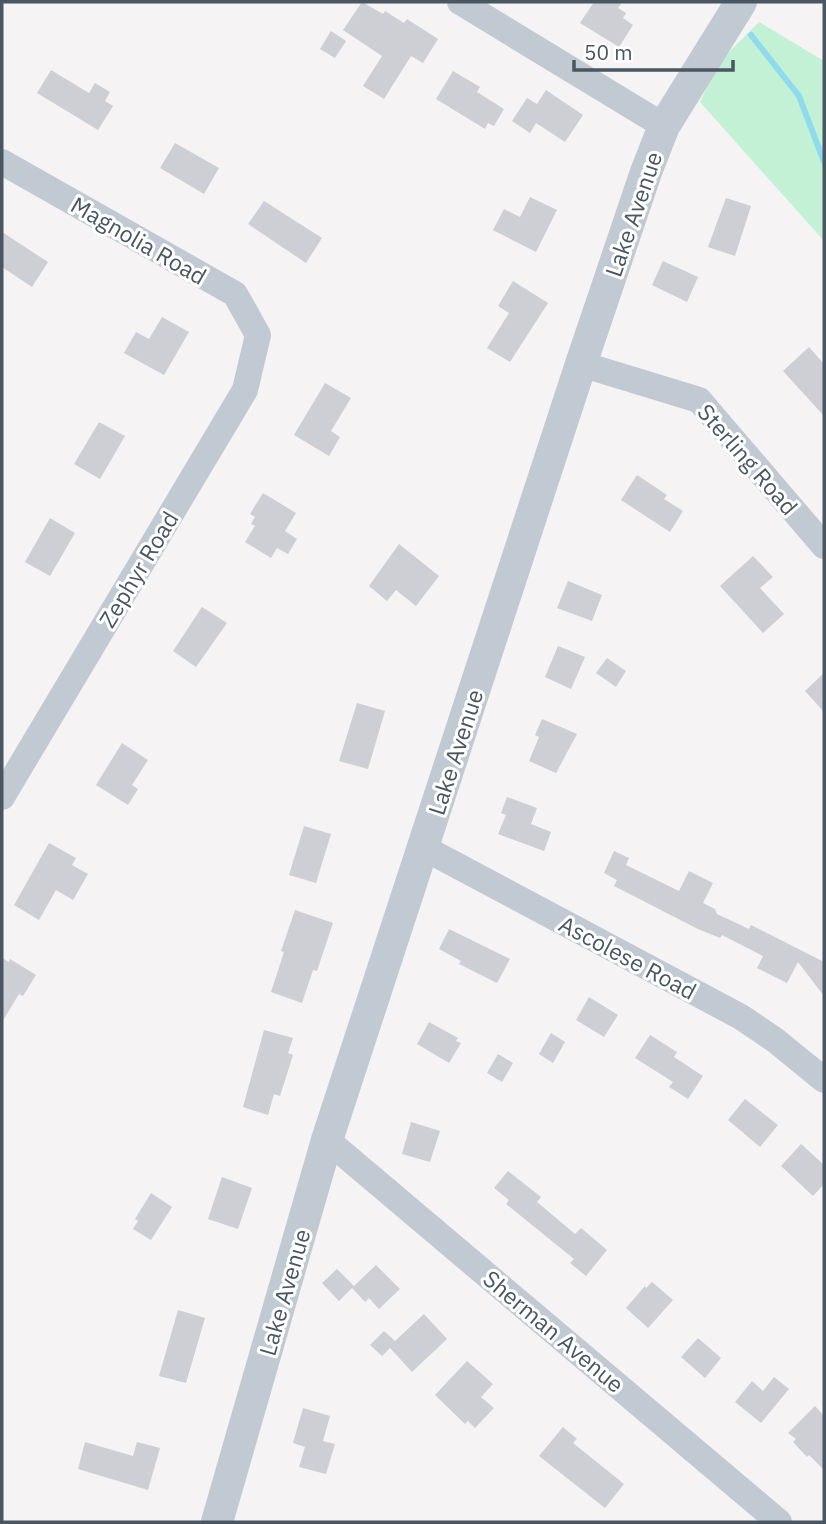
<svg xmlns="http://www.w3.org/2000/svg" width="826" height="1524" viewBox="0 0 826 1524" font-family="'IBM Plex Sans',sans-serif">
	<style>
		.green { fill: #c3f1d5 }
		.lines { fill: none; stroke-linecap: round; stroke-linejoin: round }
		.stream { stroke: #90daee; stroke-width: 6 }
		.building { fill: #cdcfd5 }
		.minor { stroke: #c1cad2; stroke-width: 26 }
		.tertiary { stroke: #c1cad2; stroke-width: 32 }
		.labels { text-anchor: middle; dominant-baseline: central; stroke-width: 6; stroke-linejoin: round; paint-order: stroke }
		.street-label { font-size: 23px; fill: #4a5661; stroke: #fff }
	</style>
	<rect width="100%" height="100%" fill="#f5f3f3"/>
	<!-- green -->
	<path class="green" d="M759,22L824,61V241L700,102L719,62Z"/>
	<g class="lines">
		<!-- stream -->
		<path class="stream" d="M751,35L799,96L824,162"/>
	</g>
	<!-- building -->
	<path class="building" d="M362,2L383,14L385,11L404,23L407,19L438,39L423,63L411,56L384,99L363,86L382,56L343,30Z
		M594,2H622L618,8L626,13L623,18L633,25L619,47L580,23Z
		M331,31L346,41L335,58L320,49Z
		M51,70L89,93L95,83L110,92L105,101L113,106L98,130L37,93Z
		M453,71L480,87L477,92L504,109L494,126L488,123L485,129L436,99Z
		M546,90L583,115L565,142L536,123L530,133L512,121L527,98L537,104Z
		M175,143L219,168L204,194L160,168Z
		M530,197L557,210L536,252L493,230L504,209L520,217Z
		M726,198L751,206L735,256L708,247Z
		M264,201L322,238L306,263L248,224Z
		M2,232L48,262L32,287L2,267Z
		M663,261L698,277L687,302L652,285Z
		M513,281L548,303L510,362L487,348L509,313L498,306Z
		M162,317L189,332L164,375L124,353L136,332L149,339Z
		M809,347L824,364V416L783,371Z
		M325,383L351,398L331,431L340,437L329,456L294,435Z
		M99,422L125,436L100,479L74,464Z
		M637,475L667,495L664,499L683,511L670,532L621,500Z
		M263,493L296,513L285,531L297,539L288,554L277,548L271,558L245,542L255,526L251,524L255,517L250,514Z
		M50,518L75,533L50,576L25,562Z
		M399,544L439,576L416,606L396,590L387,601L369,586Z
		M753,556L773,577L760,588L784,614L763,633L720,586Z
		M568,581L602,595L592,621L557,608Z
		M202,607L227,623L196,667L173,651Z
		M558,646L585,657L571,689L545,677Z
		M607,658L626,671L616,687L596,673Z
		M824,673V712L805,691Z
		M357,703L385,711L368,769L339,761Z
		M542,719L577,734L556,773L529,761L539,737L535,735Z
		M122,743L148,760L132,785L138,789L128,805L96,785Z
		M507,797L537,808L531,824L551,832L544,851L498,834L506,815L501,813Z
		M304,826L331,834L316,883L289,875Z
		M49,843L76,858L72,865L88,874L73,900L56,890L39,920L14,905Z
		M614,851L629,858L626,865L679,891L689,871L713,883L703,903L715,909L717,914L749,929L751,925L824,962V996L798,962L787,983L757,968L763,956L722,935L720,938L698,929L614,886L617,880L604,873Z
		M295,910L333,923L317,971L313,970L302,1003L271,992L284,952L281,951Z
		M449,929L510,959L497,983L459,964L461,961L439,949Z
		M2,958L9,962L10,959L36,975L23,996L19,994L2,1022Z
		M589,997L618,1015L604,1037L576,1020Z
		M429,1022L458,1038L456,1041L461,1043L449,1063L417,1044Z
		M264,1030L293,1038L288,1053L293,1055L280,1096L274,1094L268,1115L243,1107Z
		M551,1033L565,1042L553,1063L539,1054Z
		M650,1035L677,1052L674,1057L703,1076L688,1099L669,1087L673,1082L635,1058Z
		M498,1054L513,1063L502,1082L487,1073Z
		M745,1099L778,1125L760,1147L728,1120Z
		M411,1122L440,1131L430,1162L402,1154Z
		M801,1144L824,1165V1184L813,1196L781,1166Z
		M508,1171L541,1197L537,1202L575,1234L581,1228L607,1250L586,1276L570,1263L574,1259L506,1204L509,1200L494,1188Z
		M222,1177L252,1188L238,1229L208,1219Z
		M151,1193L172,1207L151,1240L133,1229L138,1221L135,1219Z
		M376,1265L400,1289L379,1309L369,1298L365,1302L352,1288L339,1301L322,1283L337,1269L354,1286Z
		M652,1282L673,1300L648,1328L626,1308L645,1286L646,1288Z
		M178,1310L205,1318L186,1383L159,1376Z
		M424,1314L447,1339L412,1372L390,1348L382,1356L370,1345L384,1331L395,1341Z
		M698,1338L721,1358L705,1378L681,1357Z
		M467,1361L493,1384L481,1397L494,1408L475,1428L468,1421L465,1424L435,1395Z
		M774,1377L789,1389L761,1423L735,1402L752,1381L763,1391Z
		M815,1406L824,1416V1470L809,1455L807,1457L793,1442L796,1439L788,1433Z
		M303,1408L330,1416L323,1441L335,1444L326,1474L299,1467L305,1447L293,1443Z
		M563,1427L577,1439L573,1443L624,1484L605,1508L539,1456Z
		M85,1442L133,1456L137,1442L160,1448L148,1490L78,1469Z"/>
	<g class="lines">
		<!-- minor -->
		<path class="minor" d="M460,2L664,126
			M2,162L235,294L258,335L245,390L2,797
			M581,364L699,400L824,546
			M424,848L741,1017L775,1040L824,1080
			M327,1140L779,1522"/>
		<!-- tertiary -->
		<path class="tertiary" d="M217,1522L327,1140L581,364L646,172L664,126L741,2"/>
	</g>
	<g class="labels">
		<!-- street labels -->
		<g class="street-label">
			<text transform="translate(633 214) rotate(-71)">Lake Avenue</text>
			<text transform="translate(139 240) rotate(30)">Magnolia Road</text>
			<text transform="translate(748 459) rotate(49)">Sterling Road</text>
			<text transform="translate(138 569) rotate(-59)">Zephyr Road</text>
			<text transform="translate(455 752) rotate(-72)">Lake Avenue</text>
			<text transform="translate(628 957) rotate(28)">Ascolese Road</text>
			<text transform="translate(284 1292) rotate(-74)">Lake Avenue</text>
			<text transform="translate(554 1331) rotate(40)">Sherman Avenue</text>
		</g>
	</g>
	<!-- border -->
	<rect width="826" height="1524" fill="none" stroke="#4a5661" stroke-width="7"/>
	<!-- scale -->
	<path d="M574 60v10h159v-10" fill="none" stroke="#4a5661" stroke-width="3.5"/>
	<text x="584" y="60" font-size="21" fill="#4a5661" stroke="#ffffff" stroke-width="5" paint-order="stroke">50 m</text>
</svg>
